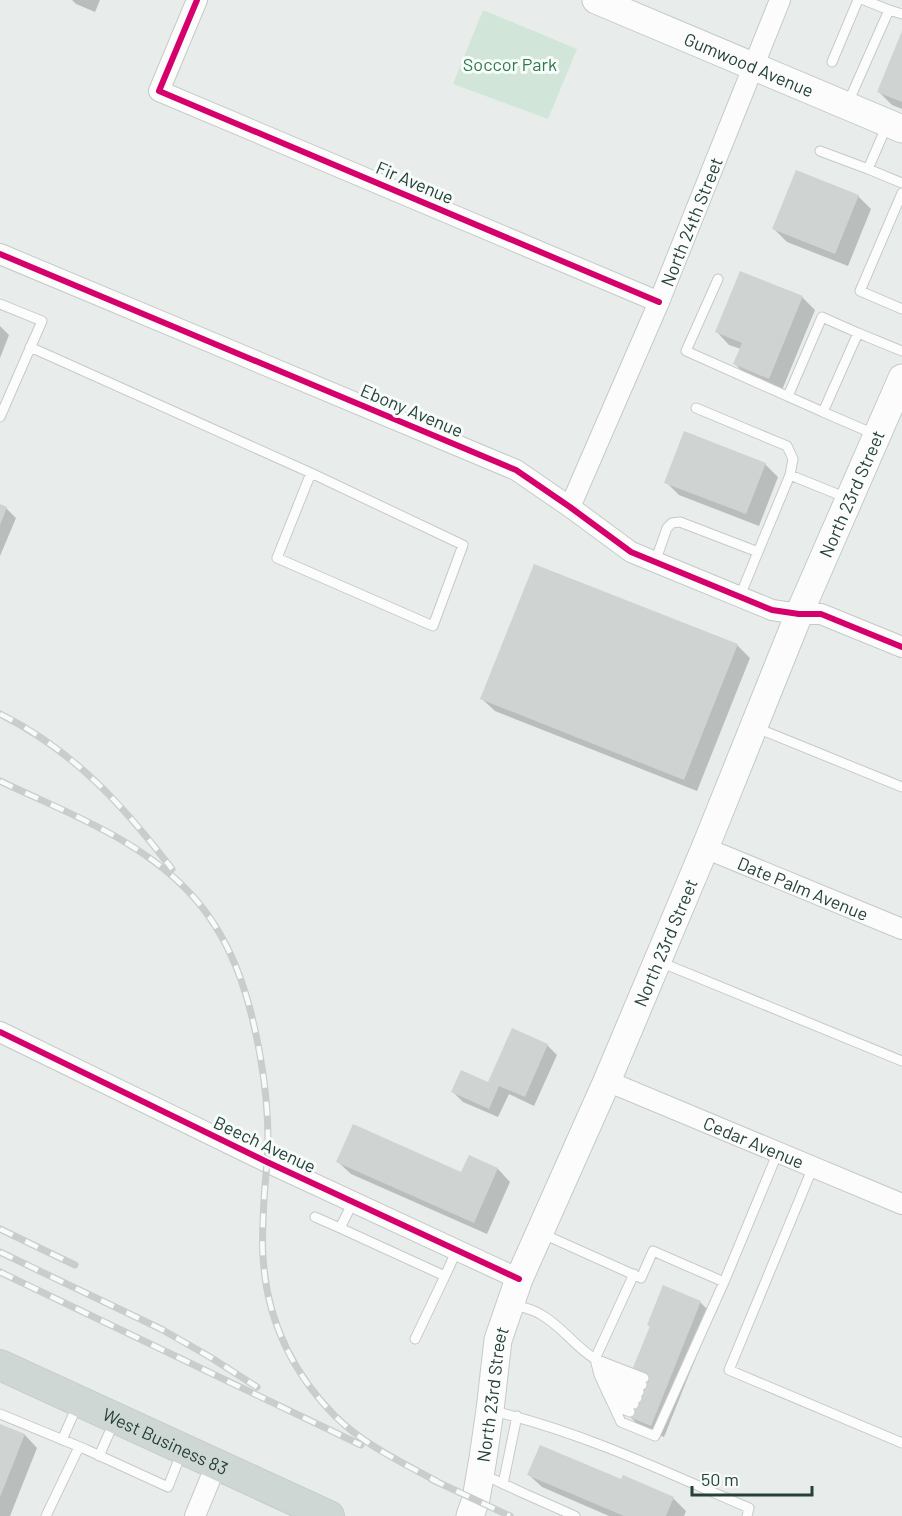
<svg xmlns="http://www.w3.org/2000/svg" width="902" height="1516" viewBox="0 0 902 1516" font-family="Barlow,sans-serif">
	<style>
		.green { fill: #d1e6d8 }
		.shadow { fill: #0003 }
		.building { fill: #cfd4d2 }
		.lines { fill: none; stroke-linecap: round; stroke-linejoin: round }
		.lane-casing { stroke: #c5cac8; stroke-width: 11 }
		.street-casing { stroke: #c5cac8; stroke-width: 22 }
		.secondary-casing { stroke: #c3cbc8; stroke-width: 29 }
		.primary-casing { stroke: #c3ccc9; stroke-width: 32 }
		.lane { stroke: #fcfcfc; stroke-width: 9 }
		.street { stroke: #fcfcfc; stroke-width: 20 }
		.secondary { stroke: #fcfcfc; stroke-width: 27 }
		.primary { stroke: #cfd7d5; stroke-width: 30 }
		.rail-casing { stroke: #c9cdcc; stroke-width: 7 }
		.rail { stroke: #f7fbf9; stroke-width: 4.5; stroke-dasharray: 14; stroke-linecap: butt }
		.cycleway-casing { stroke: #f7fbf9; stroke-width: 10 }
		.cycleway { stroke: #d6006c; stroke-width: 6 }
		.labels { text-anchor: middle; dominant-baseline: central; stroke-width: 6; stroke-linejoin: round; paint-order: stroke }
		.park-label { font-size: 18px; fill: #2d7a4b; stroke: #f7fbf9 }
		.street-label { font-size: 18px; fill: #24423a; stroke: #f7fbf9 }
	</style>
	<rect width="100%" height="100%" fill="#e8edeb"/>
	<!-- green -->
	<path class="green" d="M483,10L577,49L548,119L453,84Z"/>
	<!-- shadow -->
	<path class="shadow" d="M72,0H100L95,12L76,4Z
		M902,34V109L892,105L879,92Z
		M858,196L871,209L848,266L787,242L774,229Z
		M802,297L815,310L782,390L748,377L735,364L741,349L729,345L717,332Z
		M0,326L9,335L0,358Z
		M765,464L778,477L759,526L679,495L666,482Z
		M0,506L6,508L16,518L0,556Z
		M737,645L750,658L697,791L495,711L482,699Z
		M547,1045L557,1055L534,1106L509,1094L498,1117L463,1102L453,1092L488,1084Z
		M469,1157L498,1169L510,1182L487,1234L351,1174L338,1162L462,1174Z
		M700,1302L713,1315L664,1437L643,1429L630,1417L645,1380L651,1327L648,1325Z
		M0,1425L25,1435L37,1448L10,1516H0Z
		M529,1475L622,1481L673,1498L686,1511L684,1516H609L542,1487Z"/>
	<!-- building -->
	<path class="building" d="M902,31V102L877,92Z
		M796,170L859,195L835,254L772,229Z
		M740,271L803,296L769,379L733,364L742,343L715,332Z
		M684,431L766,463L746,514L664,483Z
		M0,504L7,507L0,525Z
		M534,564L738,644L684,780L480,699Z
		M512,1028L548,1044L525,1097L499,1086L489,1109L451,1092L461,1070L488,1082Z
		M353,1124L461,1172L469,1155L498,1168L474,1223L336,1162Z
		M663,1285L701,1301L651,1426L629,1417L645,1375L632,1370L650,1326L647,1325Z
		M0,1424L25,1434L0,1497Z
		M540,1445L621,1479L623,1475L674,1497L666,1516H624L527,1475Z"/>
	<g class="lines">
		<defs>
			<path id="lane" d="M864,0L889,10
				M832,62L858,0
				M847,105L889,10L902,14
				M887,125L868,169L902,183
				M820,151L868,169
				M902,193L860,291L902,309
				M718,279L686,351L823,412
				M0,304L42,321L0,417
				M30,347L311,473L277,558L433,626L463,545L311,473
				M788,396L822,317L858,333
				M696,408L787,446L793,459L790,475
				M874,434L823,412L858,333L902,351
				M758,552L790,475L847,498
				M655,562L667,528L672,523L680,522L758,552L740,596
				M757,728L902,787
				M660,962L902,1061
				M813,1167L729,1370L902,1443
				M315,1217L340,1228L353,1202
				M340,1228L445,1276L457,1250
				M543,1234L641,1278L653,1251L724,1282
				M634,1274L595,1359L644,1378
				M513,1305C521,1307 532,1309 540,1314C561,1325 575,1347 595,1359L599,1375L621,1422L655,1436L724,1282L778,1152
				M415,1339L445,1276
				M597,1366L642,1385
				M599,1375L639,1392
				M603,1384L637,1398
				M607,1393L634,1404
				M613,1405L630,1412
				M493,1411C582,1432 666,1472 749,1508L747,1516
				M0,1414L85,1449L168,1487L181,1454
				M62,1440L77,1406
				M99,1456L114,1422
				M482,1474L523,1493L575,1516
				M503,1484L517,1416
				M46,1516L79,1447"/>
			<g id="street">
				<path d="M197,0L159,91L659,302"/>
				<path d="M0,254L516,470L570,507L631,552L772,610L799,614H821L902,647"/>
				<path id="s1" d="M570,507L659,302L780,0"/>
				<path id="s2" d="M705,848L902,929"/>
				<path d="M0,1032L267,1162L519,1279"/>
				<path id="s3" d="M607,1081L902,1204"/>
				<path d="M195,1516L216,1465"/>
			</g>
			<g id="secondary">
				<path id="s4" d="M596,0L902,129"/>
				<path id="s5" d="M470,1516L476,1499L483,1458L490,1410L498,1340L519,1279L607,1081L705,848L799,614L902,378"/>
			</g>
			<g id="primary">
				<path id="s6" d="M0,1365L329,1516"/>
			</g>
		</defs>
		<!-- lane casing -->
		<use href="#lane" class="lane-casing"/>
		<!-- street casing -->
		<use href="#street" class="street-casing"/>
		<!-- secondary casing -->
		<use href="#secondary" class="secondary-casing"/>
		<!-- primary casing -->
		<use href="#primary" class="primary-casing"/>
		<!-- lane -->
		<use href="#lane" class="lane"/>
		<!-- street -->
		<use href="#street" class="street"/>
		<!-- secondary -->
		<use href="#secondary" class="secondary"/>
		<!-- primary -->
		<use href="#primary" class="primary"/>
		<defs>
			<path id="rail" d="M0,714C74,751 122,804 172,869
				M0,781C69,814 146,841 197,901C234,945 250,999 260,1055C265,1083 268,1111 268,1141C268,1160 265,1180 264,1200C263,1222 261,1245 264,1268C269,1324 295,1376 335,1416C364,1445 403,1463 438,1482
				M0,1229L75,1265
				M0,1252L161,1329L210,1357L257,1387
				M0,1272L361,1445
				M431,1479L510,1516"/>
		</defs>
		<!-- rail casing -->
		<use href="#rail" class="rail-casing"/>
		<!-- rail -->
		<use href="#rail" class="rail"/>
		<defs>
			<path id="cycleway" d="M197,0L159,91L659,302
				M0,254L516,470L570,507L631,552L772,610L799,614H821L902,647
				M0,1032L267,1162L519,1279"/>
		</defs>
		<!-- cycleway casing -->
		<use href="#cycleway" class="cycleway-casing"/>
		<!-- cycleway -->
		<use href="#cycleway" class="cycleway"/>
	</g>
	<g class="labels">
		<!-- park labels -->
		<g class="park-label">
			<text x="510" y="64">Soccor Park</text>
		</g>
		<!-- street labels -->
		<g class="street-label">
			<text stroke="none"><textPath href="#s4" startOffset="166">Gumwood Avenue</textPath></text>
			<text transform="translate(415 182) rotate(23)">Fir Avenue</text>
			<text stroke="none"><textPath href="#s1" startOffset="310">North 24th Street</textPath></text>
			<text transform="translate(412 410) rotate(23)">Ebony Avenue</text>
			<text stroke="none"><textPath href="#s5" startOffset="1096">North 23rd Street</textPath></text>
			<text stroke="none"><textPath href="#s2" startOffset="106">Date Palm Avenue</textPath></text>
			<text stroke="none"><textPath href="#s5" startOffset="610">North 23rd Street</textPath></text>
			<text stroke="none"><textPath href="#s3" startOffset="159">Cedar Avenue</textPath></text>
			<text transform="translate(265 1144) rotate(25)">Beech Avenue</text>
			<text stroke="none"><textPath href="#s5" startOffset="124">North 23rd Street</textPath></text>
			<text stroke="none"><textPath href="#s6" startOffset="182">West Business 83</textPath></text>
		</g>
	</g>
	<!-- scale -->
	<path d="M692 1486v9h120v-9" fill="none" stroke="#24423a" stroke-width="3"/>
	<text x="701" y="1486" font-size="18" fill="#24423a" stroke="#f7fbf9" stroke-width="4.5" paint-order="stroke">50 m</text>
</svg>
